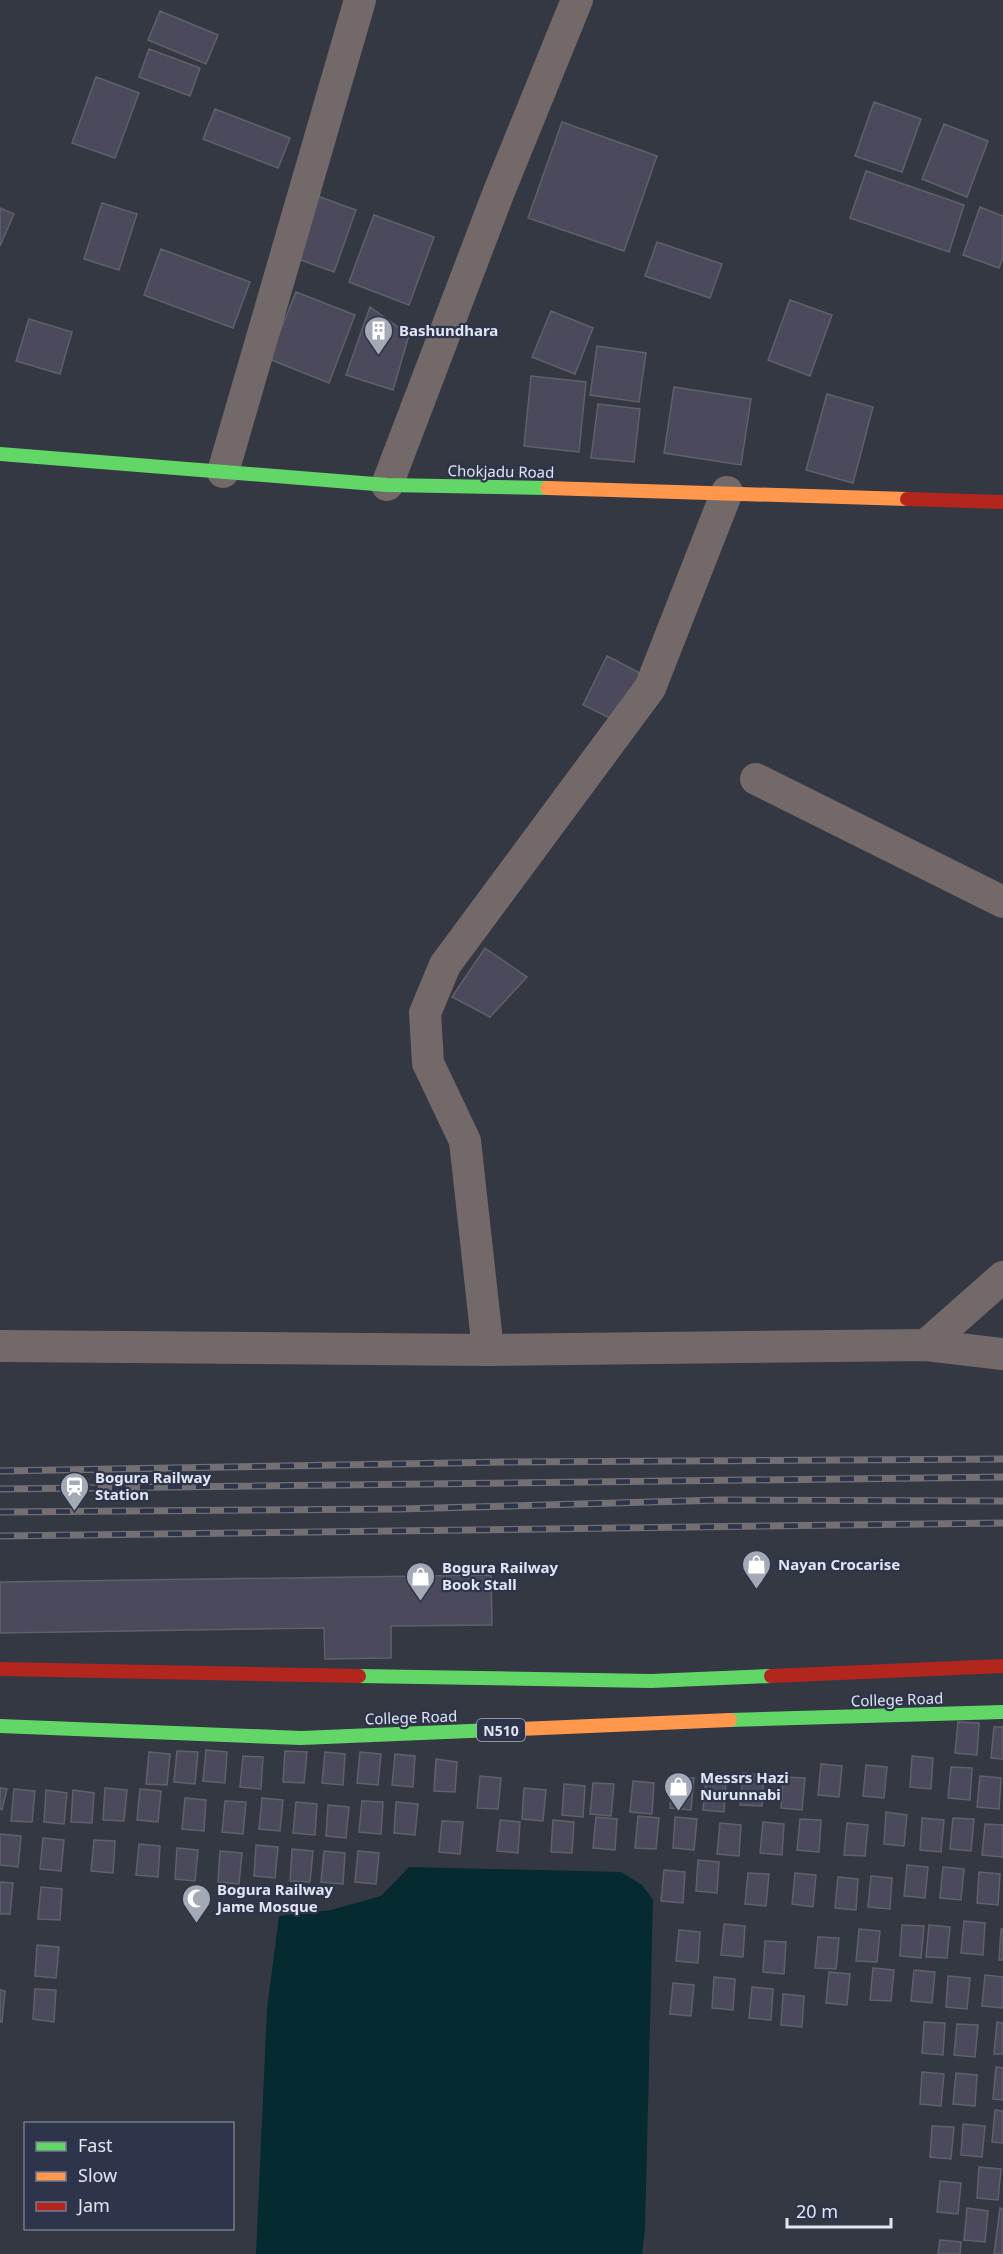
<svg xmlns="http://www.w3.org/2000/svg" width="1003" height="2254" viewBox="0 0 1003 2254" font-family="'Noto Sans',sans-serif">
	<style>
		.water { fill: #052a30 }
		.building { fill: #4b4a5c; stroke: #5f616a; stroke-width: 1.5 }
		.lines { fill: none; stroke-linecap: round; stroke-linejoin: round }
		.street { stroke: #736969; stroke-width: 32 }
		.fast { stroke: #63d668; stroke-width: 14 }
		.slow { stroke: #ff974d; stroke-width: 14 }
		.jam { stroke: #b3261e; stroke-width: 14 }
		.rail-casing { stroke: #736f73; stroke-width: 7 }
		.rail { stroke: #2e3449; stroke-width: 4.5; stroke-dasharray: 14; stroke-linecap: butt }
		.labels { text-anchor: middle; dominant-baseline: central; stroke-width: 4.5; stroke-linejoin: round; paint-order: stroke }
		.shield { fill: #2e3449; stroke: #abb1c1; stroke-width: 1.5 }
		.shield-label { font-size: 14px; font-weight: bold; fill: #e1e6f4 }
		.poi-label { font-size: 15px; font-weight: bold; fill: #e1e6f4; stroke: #2e3449; text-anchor: start }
		.street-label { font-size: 15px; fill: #e1e6f4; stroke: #2e3449 }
	</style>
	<rect width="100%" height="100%" fill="#343843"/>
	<!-- water -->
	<path class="water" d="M409,1867L621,1872L642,1885L653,1900L645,2229L642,2254H256L267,2009L279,1916L331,1910L381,1896Z"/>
	<!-- building -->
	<path class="building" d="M160,11L218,35L206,64L148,40Z
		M149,49L200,68L190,96L139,77Z
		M96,77L139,93L115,158L72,143Z
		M874,102L921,119L902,172L855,156Z
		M215,109L290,138L278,168L203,139Z
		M562,122L657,156L624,251L528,218Z
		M944,124L988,141L967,197L922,179Z
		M866,171L964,205L949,252L850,218Z
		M312,194L356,210L334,272L290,256Z
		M102,203L137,214L119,270L84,259Z
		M980,207L1003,216V257L999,268L963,255Z
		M0,208L14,214L0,246Z
		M374,215L434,237L409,305L349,282Z
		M657,242L722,264L710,298L645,276Z
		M161,249L250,282L233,328L144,295Z
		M296,292L355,315L329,383L269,359Z
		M790,300L832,315L810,376L768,360Z
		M370,307L409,335L393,390L346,375Z
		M551,311L593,328L575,374L532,357Z
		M29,319L72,332L60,374L16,361Z
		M597,346L646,353L639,402L590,395Z
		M531,376L586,382L579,452L524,446Z
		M674,387L751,399L741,465L664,453Z
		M827,394L873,407L853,483L806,470Z
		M598,404L640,409L634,462L591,458Z
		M607,656L642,674L618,722L583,705Z
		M485,948L527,977L490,1017L452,997Z
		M491,1575L492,1625L391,1626V1658L325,1659L324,1628L0,1633V1582Z
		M958,1722L979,1723L977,1755L955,1753Z
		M994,1727H1003V1759L991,1758Z
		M206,1750L227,1752L225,1783L203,1781Z
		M177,1751L198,1752L195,1784L174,1782Z
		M285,1751L307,1752L304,1783L283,1782Z
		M149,1752L170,1754L167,1785L146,1784Z
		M325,1752L345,1754L343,1785L322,1783Z
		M360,1752L381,1754L378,1785L357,1783Z
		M395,1754L415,1756L413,1787L392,1785Z
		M243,1756L263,1757L261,1789L240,1787Z
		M912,1756L933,1758L931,1789L910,1787Z
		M436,1759L457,1762L455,1792L434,1791Z
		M821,1764L842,1766L839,1797L818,1795Z
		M866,1765L887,1767L884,1798L863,1796Z
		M951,1767L972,1768L970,1800L948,1798Z
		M743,1773L764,1775L762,1806L740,1805Z
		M480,1776L501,1778L498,1809L477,1808Z
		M980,1776L1001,1778L999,1809L977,1807Z
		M673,1777L694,1778L691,1810L670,1808Z
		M783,1777L805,1778L802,1810L781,1808Z
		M706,1779L726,1780L724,1812L703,1810Z
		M633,1781L654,1783L652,1814L630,1812Z
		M593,1783L614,1784L611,1816L590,1814Z
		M564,1784L585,1786L583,1817L562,1815Z
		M0,1788L7,1789L2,1810L0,1809Z
		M105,1788L127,1790L124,1821L103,1820Z
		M524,1788L546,1790L543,1821L522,1819Z
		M14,1789L35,1791L32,1822L11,1821Z
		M140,1789L161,1791L158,1822L137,1820Z
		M46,1790L67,1793L64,1824L44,1822Z
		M73,1790L94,1793L92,1823L71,1822Z
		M185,1798L206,1800L204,1831L182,1829Z
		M262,1798L283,1800L280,1831L259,1829Z
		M225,1801L246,1802L243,1834L222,1832Z
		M362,1801L383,1802L381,1834L359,1832Z
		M296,1802L317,1804L315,1835L293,1833Z
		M396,1802L418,1804L415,1835L394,1833Z
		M328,1805L349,1807L346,1838L326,1836Z
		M886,1812L907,1815L904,1846L884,1844Z
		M638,1816L659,1818L656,1849L635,1848Z
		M596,1817L617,1819L615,1850L593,1848Z
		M675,1817L697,1819L694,1850L673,1848Z
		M922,1818L944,1820L941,1852L920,1850Z
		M953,1818L974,1819L971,1851L950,1849Z
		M800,1819L821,1820L819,1852L797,1850Z
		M500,1820L520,1822L518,1853L497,1851Z
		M553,1820L574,1822L572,1853L551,1852Z
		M442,1821L463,1822L460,1854L439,1852Z
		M763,1822L784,1824L782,1855L760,1853Z
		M720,1823L741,1825L739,1856L717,1854Z
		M847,1823L868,1825L865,1856L844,1855Z
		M985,1824L1003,1825V1857L982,1855Z
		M0,1834L21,1836L18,1867L0,1865Z
		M43,1838L64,1840L61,1871L40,1869Z
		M94,1840L115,1841L113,1873L91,1871Z
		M139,1844L160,1846L158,1877L136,1875Z
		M256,1845L278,1847L275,1878L254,1876Z
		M177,1848L198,1850L195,1881L175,1879Z
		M292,1849L313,1851L310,1882L290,1881Z
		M220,1851L242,1853L239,1884L218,1882Z
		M324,1851L345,1853L343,1884L321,1882Z
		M358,1851L379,1853L376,1884L355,1882Z
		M698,1860L719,1862L717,1893L696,1891Z
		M907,1865L928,1867L925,1898L904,1896Z
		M943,1867L964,1869L961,1900L940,1898Z
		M664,1870L685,1872L683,1903L661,1901Z
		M979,1872L1000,1874L998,1905L977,1903Z
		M748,1873L769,1874L766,1906L745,1904Z
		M795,1873L816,1875L813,1907L792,1904Z
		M871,1876L892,1878L890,1909L868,1907Z
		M838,1877L858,1879L856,1910L835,1908Z
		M0,1882L13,1883L10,1914H0Z
		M41,1887L62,1889L60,1920L38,1919Z
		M964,1921L985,1923L983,1955L961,1953Z
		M724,1924L745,1926L743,1957L721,1955Z
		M902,1925L924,1926L921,1958L900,1956Z
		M929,1925L950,1927L947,1958L926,1957Z
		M859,1929L880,1931L877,1962L856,1961Z
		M1001,1929H1003V1960H999Z
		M679,1930L700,1932L698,1963L676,1961Z
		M818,1937L839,1938L836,1969L815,1968Z
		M765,1941L786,1942L784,1974L763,1972Z
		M37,1945L59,1947L56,1978L35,1976Z
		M873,1968L894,1970L891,2001L870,2000Z
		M914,1970L935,1972L932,2003L911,2001Z
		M829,1972L850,1974L847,2005L826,2003Z
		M985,1975L1003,1977V2008L982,2006Z
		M948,1976L970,1978L967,2009L946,2007Z
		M714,1977L735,1979L733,2010L712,2008Z
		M673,1983L694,1985L691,2016L670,2014Z
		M752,1987L773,1989L771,2020L749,2018Z
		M35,1989L56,1990L54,2022L33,2019Z
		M0,1990L5,1991L2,2022H0Z
		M783,1994L804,1996L802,2027L781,2025Z
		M924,2022L945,2023L943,2055L922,2053Z
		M997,2022L1003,2023V2054H994Z
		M957,2024L978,2025L975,2057L954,2055Z
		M996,2067L1003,2068V2100L993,2099Z
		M922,2072L944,2074L941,2106L920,2104Z
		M956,2073L977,2075L975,2106L953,2104Z
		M995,2110L1003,2111V2143L992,2142Z
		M963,2124L985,2126L982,2157L961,2155Z
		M932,2126L954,2127L951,2159L930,2157Z
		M979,2167L1001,2169L998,2200L977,2198Z
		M940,2181L961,2183L958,2214L937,2212Z
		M967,2208L988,2211L985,2242L964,2240Z
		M1000,2208L1003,2209V2254H994Z
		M940,2240L961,2242L960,2254H938Z"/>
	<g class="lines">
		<!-- street -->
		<path class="street" d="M223,472L360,0
			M387,485L498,194L577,0
			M756,779L1003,902
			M926,1345L1003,1277
			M0,1346L488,1350L926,1345L1003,1354
			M488,1350L465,1141L428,1063L425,1013L445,965L650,688L727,492"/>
		<!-- fast -->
		<path class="fast" d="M0,454L387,485L547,488
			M359,1676L651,1681L771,1676
			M730,1720L1003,1712
			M0,1726L301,1738L494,1730"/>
		<!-- slow -->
		<path class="slow" d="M547,488L907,499
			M494,1730L730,1720"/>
		<!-- jam -->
		<path class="jam" d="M907,499L1003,502
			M0,1669L359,1676
			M771,1676L1003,1666"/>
		<defs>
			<path id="rail" d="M0,1471L505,1462L1003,1459
				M0,1489L1003,1477
				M0,1512L399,1509L721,1500L1003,1501
				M0,1536L1003,1523"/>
		</defs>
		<!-- rail casing -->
		<use href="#rail" class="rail-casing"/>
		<!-- rail -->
		<use href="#rail" class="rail"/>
	</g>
	<!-- icons -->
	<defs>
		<symbol id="building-pin" viewBox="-11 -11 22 30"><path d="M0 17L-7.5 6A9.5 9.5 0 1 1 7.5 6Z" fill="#a4a9b6" stroke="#2e3449"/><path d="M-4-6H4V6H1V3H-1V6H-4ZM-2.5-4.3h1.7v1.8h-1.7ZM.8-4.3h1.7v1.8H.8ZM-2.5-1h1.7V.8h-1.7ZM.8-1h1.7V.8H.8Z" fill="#fff"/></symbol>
		<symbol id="station-pin" viewBox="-11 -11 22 30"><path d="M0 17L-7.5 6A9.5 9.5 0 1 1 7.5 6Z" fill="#a4a9b6" stroke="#2e3449"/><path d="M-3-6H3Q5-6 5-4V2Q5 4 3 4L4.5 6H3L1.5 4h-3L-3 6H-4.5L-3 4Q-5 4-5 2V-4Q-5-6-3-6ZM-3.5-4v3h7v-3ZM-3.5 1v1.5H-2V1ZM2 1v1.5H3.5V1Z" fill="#fff"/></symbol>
		<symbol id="shop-pin" viewBox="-11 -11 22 30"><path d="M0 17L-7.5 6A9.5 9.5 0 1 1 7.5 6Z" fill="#a4a9b6" stroke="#2e3449"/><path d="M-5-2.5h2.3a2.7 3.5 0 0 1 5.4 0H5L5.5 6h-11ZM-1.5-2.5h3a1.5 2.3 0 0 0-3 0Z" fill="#fff"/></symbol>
		<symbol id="mosque-pin" viewBox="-11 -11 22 30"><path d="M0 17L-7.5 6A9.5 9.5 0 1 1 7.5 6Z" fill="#a4a9b6" stroke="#2e3449"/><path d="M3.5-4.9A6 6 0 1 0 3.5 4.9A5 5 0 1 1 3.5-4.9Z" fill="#fff"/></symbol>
	</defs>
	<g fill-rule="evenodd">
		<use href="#building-pin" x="362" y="314" width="33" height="45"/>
		<use href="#station-pin" x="58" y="1470" width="33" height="45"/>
		<use href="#shop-pin" x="740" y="1548" width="33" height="45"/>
		<use href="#shop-pin" x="404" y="1560" width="33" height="45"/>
		<use href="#shop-pin" x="662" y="1770" width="33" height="45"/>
		<use href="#mosque-pin" x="180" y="1882" width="33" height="45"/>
	</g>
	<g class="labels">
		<!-- shield labels -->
		<rect class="shield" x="477" y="1719" width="48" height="22" rx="4.5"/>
		<g class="shield-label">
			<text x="501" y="1730">N510</text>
		</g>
		<!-- poi labels -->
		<g class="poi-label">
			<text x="399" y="330">Bashundhara</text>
			<text x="95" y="1477">Bogura Railway<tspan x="95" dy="17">Station</tspan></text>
			<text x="778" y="1564">Nayan Crocarise</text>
			<text x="442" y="1567">Bogura Railway<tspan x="442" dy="17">Book Stall</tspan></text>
			<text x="700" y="1777">Messrs Hazi<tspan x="700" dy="17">Nurunnabi</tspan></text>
			<text x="217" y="1889">Bogura Railway<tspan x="217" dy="17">Jame Mosque</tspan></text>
		</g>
		<!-- street labels -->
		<g class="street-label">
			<text transform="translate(501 471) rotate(1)">Chokjadu Road</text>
			<text transform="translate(897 1699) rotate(-2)">College Road</text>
			<text transform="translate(411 1717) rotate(-2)">College Road</text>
		</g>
	</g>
	<!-- legend -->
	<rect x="24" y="2122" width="210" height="108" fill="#2e3449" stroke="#767b8d" stroke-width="1.5"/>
	<rect x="36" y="2142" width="30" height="9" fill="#63d668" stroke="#767b8d" stroke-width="1.5"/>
	<text x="78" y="2152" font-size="18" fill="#e1e6f4">Fast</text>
	<rect x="36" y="2172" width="30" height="9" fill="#ff974d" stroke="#767b8d" stroke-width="1.5"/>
	<text x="78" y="2182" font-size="18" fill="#e1e6f4">Slow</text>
	<rect x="36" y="2202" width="30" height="9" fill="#b3261e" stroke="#767b8d" stroke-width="1.5"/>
	<text x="78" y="2212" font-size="18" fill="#e1e6f4">Jam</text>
	<!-- scale -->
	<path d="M787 2218v9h104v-9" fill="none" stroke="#e1e6f4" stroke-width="3"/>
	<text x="796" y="2218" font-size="18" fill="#e1e6f4" stroke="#2e3449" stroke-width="4.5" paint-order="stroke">20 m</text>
</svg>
